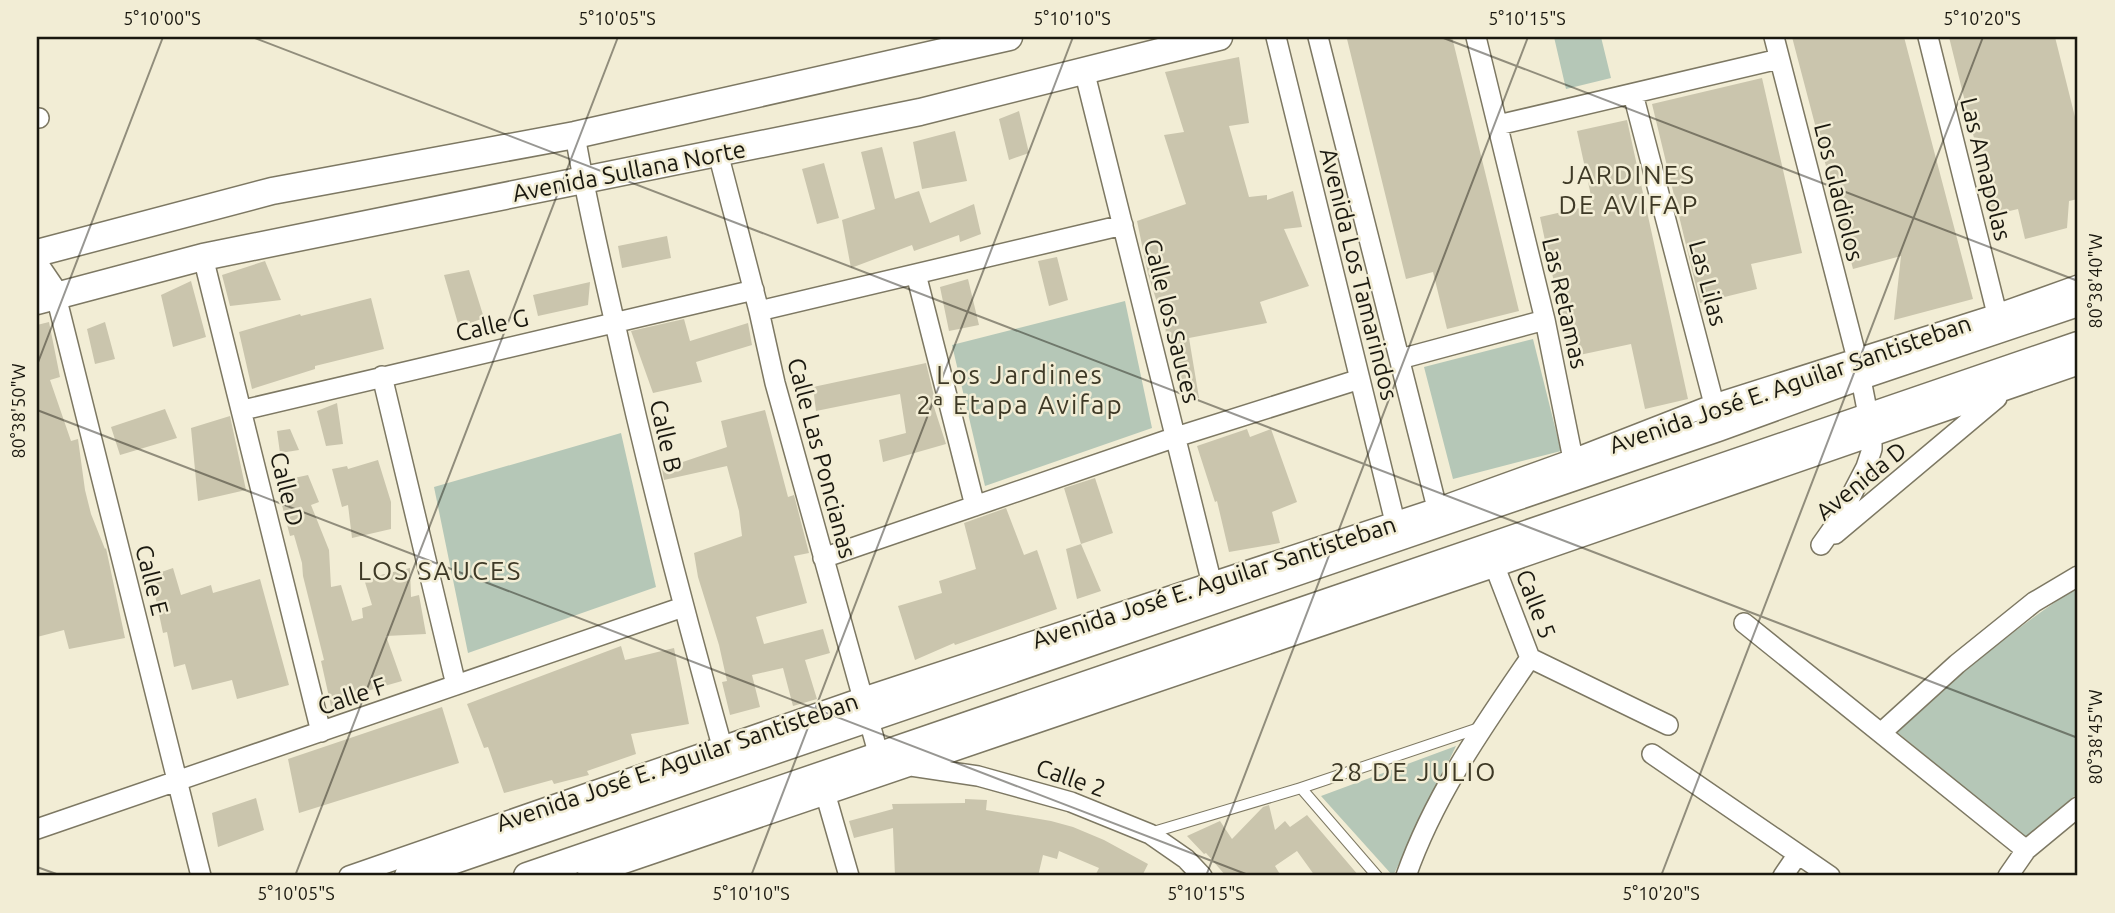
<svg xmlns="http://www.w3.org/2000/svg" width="2115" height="913" viewBox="0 0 2115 913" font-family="Ubuntu,sans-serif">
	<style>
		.green { fill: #b5c7b7 }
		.building { fill: #cac5ad }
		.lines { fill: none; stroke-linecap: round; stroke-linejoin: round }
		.service-casing { stroke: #7d7863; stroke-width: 12 }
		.minor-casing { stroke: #7d7863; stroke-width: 22 }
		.secondary-casing { stroke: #7d7863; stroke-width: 29 }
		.service { stroke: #fff; stroke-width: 10 }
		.minor { stroke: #fff; stroke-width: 19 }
		.secondary { stroke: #fff; stroke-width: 26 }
		.ticks { fill: none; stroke: #1a180f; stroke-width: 2; stroke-opacity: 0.45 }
		.labels { text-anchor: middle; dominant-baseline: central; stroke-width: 5; stroke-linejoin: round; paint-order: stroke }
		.street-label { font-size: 24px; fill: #1a180f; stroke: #f2edd5 }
		.neighbourhood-label { font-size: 26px; letter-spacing: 2px; fill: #3e3926; stroke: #f2edd5 }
		.neatline { fill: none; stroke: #1a180f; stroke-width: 2.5 }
		.ticks-label { font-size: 18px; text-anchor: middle; fill: #1a180f }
	</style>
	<rect width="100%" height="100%" fill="#f2edd5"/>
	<!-- green -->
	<path class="green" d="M1554,37H1601L1611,78L1566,89Z
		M1125,301L1152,428L985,486L952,345Z
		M1533,339L1561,451L1453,479L1424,367Z
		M621,433L656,587L468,653L434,487Z
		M2078,587V793L2025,838L1897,732C1956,677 2011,630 2078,587Z
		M1456,746L1393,876L1321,796Z"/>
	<!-- building -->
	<path class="building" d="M1356,37H1452L1519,311L1447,329L1433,272L1406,279L1347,39Z
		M1792,37H1904L1973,299L1894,320L1901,256L1853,269Z
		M1949,37H2055L2078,129V199L2069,201L2067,228L2025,239L2018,209L1993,215Z
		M1239,57L1249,123L1229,126L1249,197L1267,195V200L1293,191L1302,227L1284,229L1309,286L1260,302L1267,323L1189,338L1199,398L1181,401L1171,341L1166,342L1165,311L1160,312L1148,274L1137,221L1186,204L1164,135L1184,132L1165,72Z
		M1762,78L1802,253L1751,264L1757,289L1700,303L1652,104Z
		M1019,111L1029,153L1009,160L999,119Z
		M1627,120L1688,399L1645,409L1631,344L1570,357L1540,217L1593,205L1577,131Z
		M955,131L967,181L922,189L913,142Z
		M882,147L895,199L919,191L930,223L974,204L981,234L960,242L959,235L914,251L912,245L851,268L842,220L875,209L861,152Z
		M824,163L839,218L817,224L802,169Z
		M667,236L671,258L622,268L618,246Z
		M1057,257L1068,300L1049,306L1038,261Z
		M265,261L281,300L230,306L222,275Z
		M469,270L484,318L459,327L444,275Z
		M968,279L979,325L949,331L940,287Z
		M191,281L206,337L173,347L161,295Z
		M590,282L588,305L538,316L533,295Z
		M371,298L384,349L315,366V369L252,389L239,332L300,314L301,316Z
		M684,319L690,341L748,323L752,345L696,362L702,382L653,393L631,331Z
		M49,322L60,377L50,380L71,441L78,439L85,490L91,514L105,549L106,548L125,638L69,649L64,630L37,637V325Z
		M105,322L115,359L95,364L87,329Z
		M926,363L935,400L932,401L946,444L883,462L879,440L906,433L900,394L816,411L813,387Z
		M337,403L343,444L326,446L317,411Z
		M165,409L177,438L120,455L111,427Z
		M765,410L788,497L794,495L809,553L794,556L807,603L756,617L764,644L823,629L830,653L805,660L817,699L793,706L783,668L752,675L760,707L730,715L722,682L727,681L719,645L698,577L694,553L742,536L739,511L727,466L664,480L662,469L727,447L721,421Z
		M230,416L246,490L198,501L191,428Z
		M290,429L299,450L280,453L277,431Z
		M1247,429L1250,437L1271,429L1297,502L1272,512L1280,543L1229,552L1217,501L1215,502L1197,446Z
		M378,460L391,502V529L352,538L348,505L342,507L332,469L347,466L348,469Z
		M308,475L319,502L311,505L329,550L331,587L341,585L352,621L363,618L362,608L372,605L364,579L410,568L411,597L419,595L426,634L386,636L402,681L360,693L361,697L331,706L321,661L324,660L303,576L302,563L294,535L290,536L276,482Z
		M1095,478L1113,533L1081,544L1064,488Z
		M1006,508L1024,555L1037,550L1057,609L955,645L954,643L915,660L898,606L942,593L939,581L976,569L964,523Z
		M1081,544L1101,591L1077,599L1066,549Z
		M173,568L181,595L211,585L213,593L260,579L289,685L237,699L232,680L192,690L185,664L174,667L167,632L163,633L155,595L151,596L147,577Z
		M621,646L625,660L674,648L689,724L631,734L636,754L587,771L589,775L554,784L552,780L504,793L488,747L484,748L467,704Z
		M442,707L459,763L299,813L288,759Z
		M256,798L264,830L218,847L212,813Z
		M965,799L987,800L986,810L1051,821L1073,827L1104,840L1148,864L1142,876H1095L1099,868L1059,851L1057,859L1043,855L1038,876H895L893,828L854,838L849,821L893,809L892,804L965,803Z
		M1269,805L1275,830L1285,821L1290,827L1307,815L1359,876H1315L1297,851L1275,866L1281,876H1226L1206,853L1204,854L1187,836L1220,821L1232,839L1263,807Z"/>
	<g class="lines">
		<defs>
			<path id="service" d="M1301,788L1377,876
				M1150,833L1301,788L1479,728"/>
			<path id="minor" d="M1276,37L1395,522
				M1318,37L1437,508
				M1476,37L1545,320L1573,459
				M1774,37L1857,359L1872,435V449L1866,467L1838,521L1821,545
				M1928,37L1997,314
				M1084,70L1212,584
				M1633,94L1714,404
				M37,118H39
				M1498,125L1779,59
				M575,135C586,199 601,263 616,328C647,468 683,607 722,746
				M718,153L759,311L775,383L882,767
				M203,257L321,732
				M916,274L975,506
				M56,296L201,876
				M759,311L1123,225
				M1400,359L1545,320
				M382,376L456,685
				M243,410L754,290
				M1835,534L1997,398
				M823,558L1176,437L1360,379
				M1495,567L1530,658
				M1744,623L2026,850
				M1530,658L1668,725
				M1882,732L1957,664L2034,602L2078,576
				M1652,754L1830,876
				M911,766L978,776L1071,802L1150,834L1186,859L1202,876
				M826,796L849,876
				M37,829L683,607
				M349,876L861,698L1437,508L1573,459L1714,404L1997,314L2078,285
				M587,876L1495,567L2078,365
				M1406,876C1434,796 1482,728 1530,658
				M1783,876L1798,854
				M2008,876L2026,850L2078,807"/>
			<path id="secondary" d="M37,253L272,191L575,135L1009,37
				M37,268L56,296
				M37,301L203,257L920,112L1219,37
				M408,876L1718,428L1861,376L2078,303
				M527,876L2078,345"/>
		</defs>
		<!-- service casing -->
		<use href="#service" class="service-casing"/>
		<!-- minor casing -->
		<use href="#minor" class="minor-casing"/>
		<!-- secondary casing -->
		<use href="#secondary" class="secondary-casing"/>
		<!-- service -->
		<use href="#service" class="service"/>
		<!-- minor -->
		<use href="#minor" class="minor"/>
		<!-- secondary -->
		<use href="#secondary" class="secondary"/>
	</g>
	<!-- ticks -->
	<path class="ticks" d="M252,37L2078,738M1441,37L2078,281M37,365L163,37M37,410L1251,876M37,867L62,876M295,876L618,37M751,876L1073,37M1206,876L1528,37M1661,876L1983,37"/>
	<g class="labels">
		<!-- street labels -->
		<g class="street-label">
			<text transform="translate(1986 169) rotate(76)">Las Amapolas</text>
			<text transform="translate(629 171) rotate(-11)">Avenida Sullana Norte</text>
			<text transform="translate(1839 192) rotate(76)">Los Gladiolos</text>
			<text transform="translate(1359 274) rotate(76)">Avenida Los Tamarindos</text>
			<text transform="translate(1708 283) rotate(75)">Las Lilas</text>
			<text transform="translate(1565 303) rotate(77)">Las Retamas</text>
			<text transform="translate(1172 321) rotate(76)">Calle los Sauces</text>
			<text transform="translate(492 325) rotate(-13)">Calle G</text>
			<text transform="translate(1790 384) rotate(-19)">Avenida José E. Aguilar Santisteban</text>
			<text transform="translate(666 436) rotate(77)">Calle B</text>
			<text transform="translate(822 458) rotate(75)">Calle Las Poncianas</text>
			<text transform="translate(1861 481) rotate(-39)">Avenida D</text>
			<text transform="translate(287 489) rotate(76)">Calle D</text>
			<text transform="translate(152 580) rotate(76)">Calle E</text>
			<text transform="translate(1214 582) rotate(-18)">Avenida José E. Aguilar Santisteban</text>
			<text transform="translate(1536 604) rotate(69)">Calle 5</text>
			<text transform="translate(352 696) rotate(-19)">Calle F</text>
			<text transform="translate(677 762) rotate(-19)">Avenida José E. Aguilar Santisteban</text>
			<text transform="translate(1071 778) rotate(19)">Calle 2</text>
		</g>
		<!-- neighbourhood labels -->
		<g class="neighbourhood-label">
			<text x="1629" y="174">JARDINES<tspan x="1629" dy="30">DE AVIFAP</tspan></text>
			<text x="1020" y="374">Los Jardines<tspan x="1020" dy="30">2ª Etapa Avifap</tspan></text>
			<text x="440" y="570">LOS SAUCES</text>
			<text x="1414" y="771">28 DE JULIO</text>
		</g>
	</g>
	<!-- border -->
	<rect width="2115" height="913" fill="none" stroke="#f2edd5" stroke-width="77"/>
	<rect x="38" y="38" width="2038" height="836" class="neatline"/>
	<g class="ticks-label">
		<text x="162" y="25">5°10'00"S</text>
		<text x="617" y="25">5°10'05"S</text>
		<text x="1072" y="25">5°10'10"S</text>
		<text x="1527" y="25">5°10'15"S</text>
		<text x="1982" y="25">5°10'20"S</text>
		<text transform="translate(2096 281) rotate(-90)" y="6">80°38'40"W</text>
		<text transform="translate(19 411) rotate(-90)" y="6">80°38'50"W</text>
		<text transform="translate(2096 737) rotate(-90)" y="6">80°38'45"W</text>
		<text x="296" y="900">5°10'05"S</text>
		<text x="751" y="900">5°10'10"S</text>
		<text x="1206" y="900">5°10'15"S</text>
		<text x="1661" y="900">5°10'20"S</text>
	</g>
</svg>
